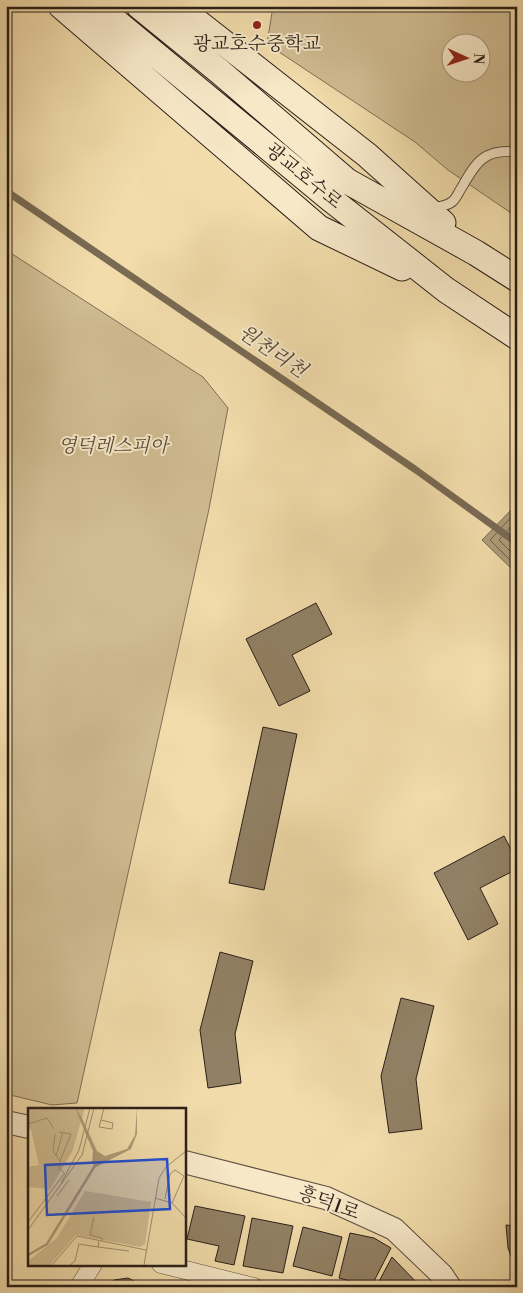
<svg xmlns="http://www.w3.org/2000/svg" width="523" height="1293" viewBox="0 0 523 1293" font-family="'Libre Bodoni','Noto Serif KR',serif">
	<style>
		.green { fill: #d0bc92; stroke: #7d6e56; fill-rule: evenodd }
		.water { fill: #ae9c79; stroke: #796a53 }
		.lines { fill: none; stroke-linecap: round; stroke-linejoin: round }
		.shore { stroke: #6c5e49; stroke-width: 1 }
		.stream { stroke: #796a53; stroke-width: 7 }
		.building { fill: #928165; stroke: #2a1f19 }
		.service-casing { stroke: #5c4e3e; stroke-width: 11 }
		.minor-casing { stroke: #5c4e3e; stroke-width: 19 }
		.tertiary-casing { stroke: #5c4e3e; stroke-width: 24 }
		.secondary-casing { stroke: #2a1f19; stroke-width: 27 }
		.service { stroke: #f7e8c8; stroke-width: 9 }
		.minor { stroke: #f7e8c8; stroke-width: 18 }
		.tertiary { stroke: #f7e8c8; stroke-width: 22 }
		.secondary { stroke: #f7e8c8; stroke-width: 25 }
		.poi-dot { fill: #8f2418; stroke: #f7e8c8; stroke-width: 2 }
		.labels { text-anchor: middle; dominant-baseline: central; stroke-width: 4; stroke-linejoin: round; paint-order: stroke }
		.poi-label { font-size: 19px; fill: #2a1f19; stroke: #f7e8c8 }
		.street-label { font-size: 19px; fill: #2a1f19; stroke: #f7e8c8 }
		.park-label { font-size: 19px; font-style: italic; fill: #5c4e3d; stroke: #f7e8c8 }
		.water-label { font-size: 20px; font-style: italic; fill: #584b3b; stroke: #f7e8c8 }
		.inset-river { fill: none; stroke: #ae9c79; stroke-width: 2.5 }
		.inset-road { fill: none; stroke: #a29071; stroke-width: 1 }
		.view { fill: #1d4ed8; fill-opacity: 0.15; stroke: #1d4ed8; stroke-width: 2.5 }
		.inset-edge { fill: none; stroke: #2a1f19; stroke-width: 2.5 }
	</style>
	<rect width="100%" height="100%" fill="#f2dcab"/>
	<filter id="stains"><feTurbulence type="fractalNoise" baseFrequency=".004" numOctaves="4"/><feColorMatrix values="0 0 0 0 .2 0 0 0 0 .09 0 0 0 0 .02 0 0 0 .5 -.17"/></filter>
	<radialGradient id="worn" r=".72"><stop offset=".6" stop-color="#630" stop-opacity="0"/><stop offset="1" stop-color="#630" stop-opacity=".3"/></radialGradient>
	<!-- green -->
	<path class="green" d="M273,6H517V217L448,170L415,142L267,44ZM450,42H480V72H450Z
		M6,250L203,377L228,408L209,509L77,1103L52,1105L6,1094Z"/>
	<!-- water -->
	<path class="water" d="M517,504V574L482,540Z"/>
	<g class="lines">
		<!-- shore -->
		<path class="shore" d="M517,511L490,540L517,567
			M517,520L499,540L517,558"/>
		<!-- stream -->
		<path class="stream" d="M6,191L416,470L517,543"/>
	</g>
	<!-- building -->
	<path class="building" d="M316,603L332,634L292,655L310,691L279,706L246,639Z
		M263,727L297,734L264,890L229,883Z
		M504,836L517,861V869L480,888L498,924L468,940L434,873Z
		M220,952L253,961L235,1034L241,1083L208,1088L200,1030Z
		M401,998L434,1006L416,1079L422,1129L389,1133L381,1076Z
		M195,1206L245,1216L234,1265L215,1261L219,1246L187,1239Z
		M252,1218L293,1226L283,1273L243,1266Z
		M506,1225L517,1226V1273L508,1248Z
		M303,1227L342,1237L332,1276L293,1266Z
		M350,1233L374,1238L391,1248L371,1287L339,1278Z
		M392,1257L421,1287H376Z
		M128,1278L146,1287H110L114,1280Z"/>
	<g class="lines">
		<defs>
			<path id="service" d="M431,208C438,207 448,206 453,201C457,197 459,191 462,187C476,162 485,148 517,152"/>
			<path id="minor" d="M161,1264L254,1287
				M79,1287L93,1264"/>
			<path id="tertiary" d="M6,1122L29,1127
				M184,1162L326,1198L394,1229L442,1275L450,1287"/>
			<path id="secondary" d="M61,6L319,228L402,268
				M97,6L333,201L446,290L517,337
				M139,6L219,71L347,181L476,253L517,279
				M177,6L367,155L443,223"/>
		</defs>
		<!-- service casing -->
		<use href="#service" class="service-casing"/>
		<!-- minor casing -->
		<use href="#minor" class="minor-casing"/>
		<!-- tertiary casing -->
		<use href="#tertiary" class="tertiary-casing"/>
		<!-- secondary casing -->
		<use href="#secondary" class="secondary-casing"/>
		<!-- service -->
		<use href="#service" class="service"/>
		<!-- minor -->
		<use href="#minor" class="minor"/>
		<!-- tertiary -->
		<use href="#tertiary" class="tertiary"/>
		<!-- secondary -->
		<use href="#secondary" class="secondary"/>
	</g>
	<!-- markers -->
	<circle class="poi-dot" cx="257" cy="25" r="5"/>
	<g class="labels">
		<!-- poi labels -->
		<g class="poi-label">
			<text x="257" y="44">광교호수중학교</text>
		</g>
		<!-- street labels -->
		<g class="street-label">
			<text transform="translate(304 176) rotate(39)">광교호수로</text>
			<text transform="translate(329 1203) rotate(20)">흥덕1로</text>
		</g>
		<!-- park labels -->
		<g class="park-label">
			<text x="113" y="446">영덕레스피아</text>
		</g>
		<!-- water labels -->
		<g class="water-label">
			<text transform="translate(272 352) rotate(34)">원천리천</text>
		</g>
	</g>
	<!-- overview -->
	<g transform="translate(28 1108)">
		<rect width="158" height="158" fill="#f2dcab"/>
		<path d="M0,0H57L44,44L22,81L0,79V59L11,57L3,21H0ZM57,83L123,94L117,136L112,139L48,127L22,157H0V153L29,130Z" fill="#d0bc92"/>
		<path d="M47,0L53,8L69,43L77,48L99,41L107,27L109,0V26L103,41L68,59L64,55L65,43Z" fill="#ae9c79"/>
		<path class="inset-river" d="M0,147L19,136L68,56"/>
		<path class="inset-road" d="M73,12L85,15L84,21L71,19L76,0M0,16L19,10L26,21M27,26L25,43L32,53L43,26L31,24M28,48L35,24M32,53L31,60L37,66M33,75L51,42L62,0M29,88L41,72M127,90L144,95L158,110M137,91L142,66L147,62L156,68L144,95M66,109L62,127L74,130V133M0,114L36,66M0,122L54,47L66,0M70,139L101,143M24,157L49,128L118,142M42,157L47,153L51,136L70,139L71,133M116,157L131,70L138,59L158,43"/>
		<path class="view" d="M139,51L142,101L19,107L17,57Z"/>
		<rect width="158" height="158" class="inset-edge"/>
	</g>
	<!-- margin -->
	<rect width="523" height="1293" fill="none" stroke="#f2dcab" stroke-width="25"/>
	<rect x="8" y="8" width="508" height="1278" fill="none" stroke="#2a1f19" stroke-width="2.5"/>
	<rect x="12" y="12" width="498" height="1268" fill="none" stroke="#2a1f19"/>
	<!-- north arrow -->
	<g transform="translate(466 58) rotate(93)"><circle r="24" fill="#f7e8c8" stroke="#a59882"/>
	<path d="M0-4L9 19L0 12L-9 19Z" fill="#8f2418"/>
	<text y="-8" font-size="14" font-weight="bold" text-anchor="middle" fill="#2a1f19">N</text>
	</g>
	<rect width="100%" height="100%" filter="url(#stains)"/>
	<rect width="100%" height="100%" fill="url(#worn)"/>
</svg>
